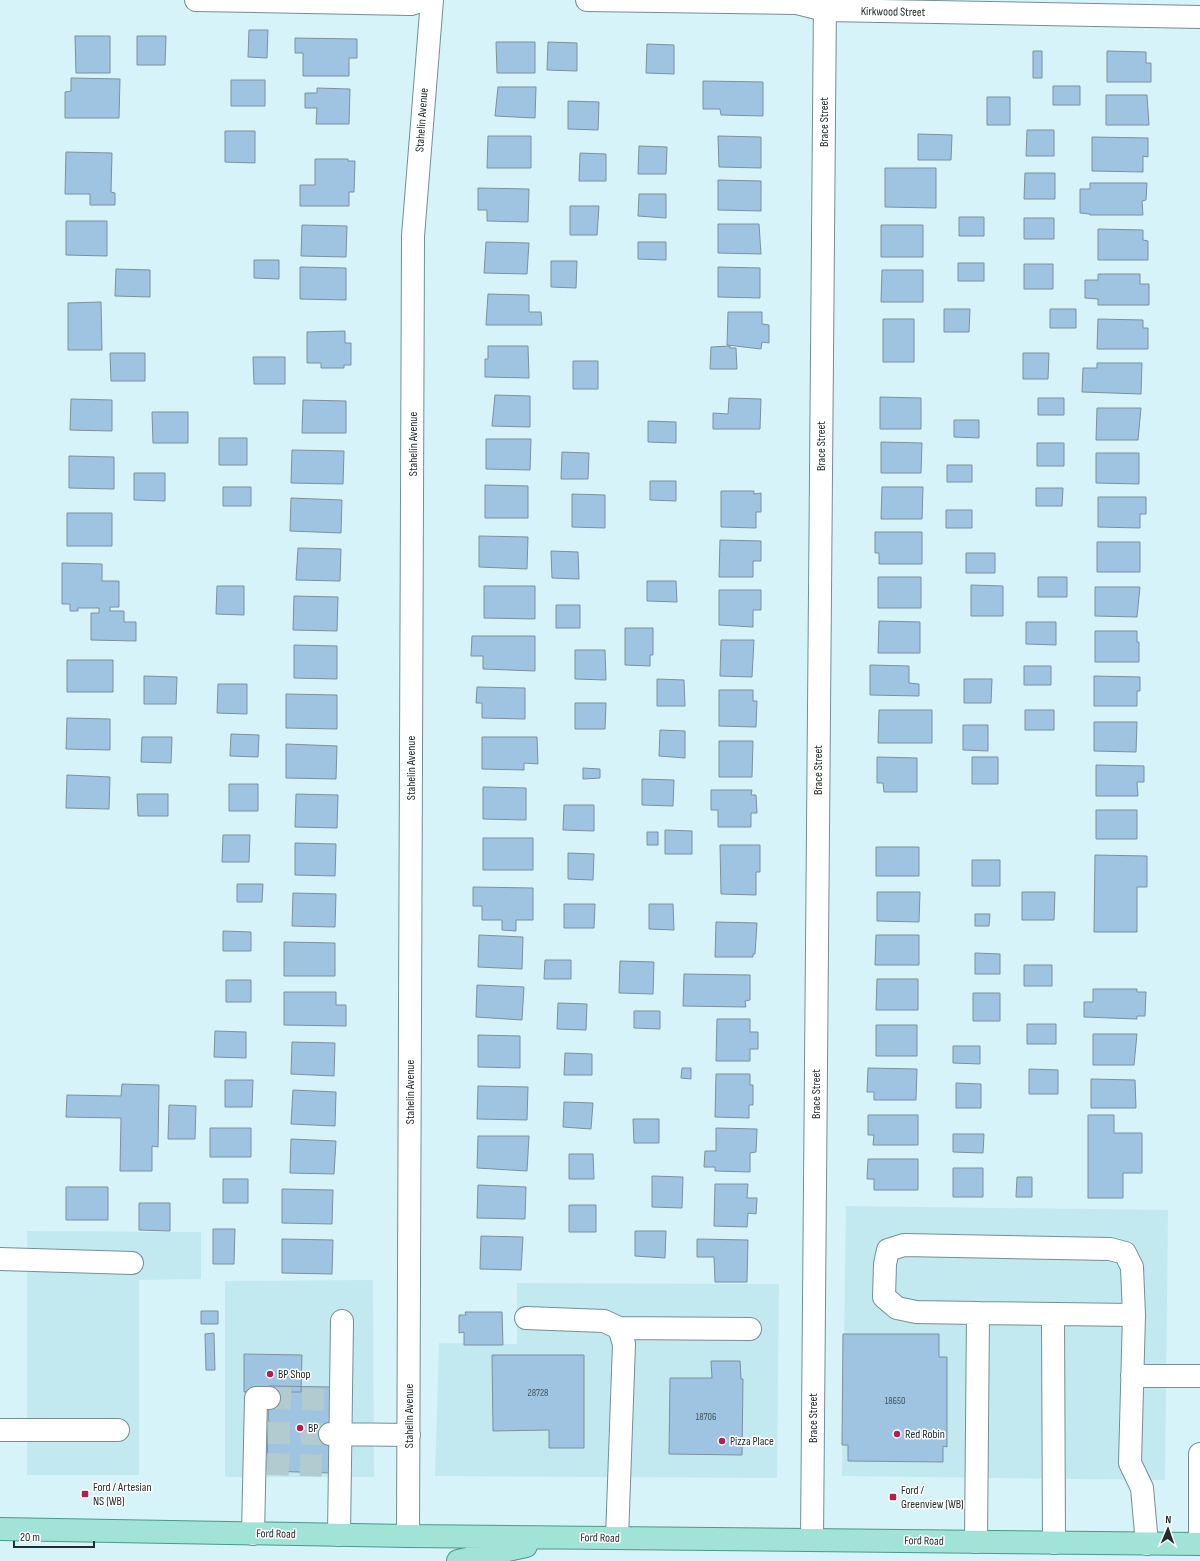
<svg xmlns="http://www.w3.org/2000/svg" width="1200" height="1561" viewBox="0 0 1200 1561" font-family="'Sofia Sans Condensed',sans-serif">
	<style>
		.built { fill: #c3e9f0 }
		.building { fill: #9fc4e1; stroke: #7d909f }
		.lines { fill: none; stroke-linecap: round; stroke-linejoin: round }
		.minor-tunnel { stroke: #b2cbd1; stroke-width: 22; stroke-dasharray: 22 11; stroke-linecap: butt }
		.minor-casing { stroke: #748f94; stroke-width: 24 }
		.major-casing { stroke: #4c988a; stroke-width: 24 }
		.minor { stroke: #fff; stroke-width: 22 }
		.major { stroke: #a1e3d6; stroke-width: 22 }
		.poi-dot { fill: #b12052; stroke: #fff; stroke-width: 1.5 }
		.labels { text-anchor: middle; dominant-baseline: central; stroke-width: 3; stroke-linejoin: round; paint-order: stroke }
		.number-label { font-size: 10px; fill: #41535c }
		.street-label { font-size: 12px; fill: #222d2f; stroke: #fff }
		.poi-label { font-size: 12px; fill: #222d2f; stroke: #fff; text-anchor: start }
	</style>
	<rect width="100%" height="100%" fill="#d6f3f9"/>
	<!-- built -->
	<path class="built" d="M846,1206L1168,1210L1165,1480L842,1476Z
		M27,1231L201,1232V1279L139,1280V1475H27Z
		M373,1280L374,1477H225V1281Z
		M517,1283L779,1284L777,1478L435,1476L439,1343L517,1344Z"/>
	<!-- building -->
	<path class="building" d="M249,30H268L267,58L248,57Z
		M75,36H110V73H76Z
		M137,36H166L165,65H137Z
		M295,38L357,39V58H349V76H303V53H295Z
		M496,42H535V73H497Z
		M548,42L577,43V71L547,70Z
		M647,44L674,45V74L646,73Z
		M1033,51H1042V78H1033Z
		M1107,51L1146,52V63H1151V82H1107Z
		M71,78L120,79L119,118H65V92L71,91Z
		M231,80H265V106H231Z
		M703,81L763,82V116L721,115L720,109H703Z
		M1053,86H1080V105H1053Z
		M498,87H536L535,118L495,116Z
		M317,88L350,89L349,124H316L317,108H305V93H317Z
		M1106,95H1147L1149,125H1106Z
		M987,97H1010V125H987Z
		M568,101L599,102L598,130L568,129Z
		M1027,130H1054V156H1026Z
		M225,131H255V163L225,162Z
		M918,134L952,135L951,160H918Z
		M488,136H531V168H487Z
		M718,136L761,137V168L719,167Z
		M1092,137L1148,138V157L1143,156V172L1092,171Z
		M639,146L667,147L666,174H638Z
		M66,152L112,153L111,192L115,193V205H90V194H65Z
		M580,153L606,154V181H579Z
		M315,159H348V161H355L354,192H349V206H300V185H315Z
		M885,168H936V208L885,207Z
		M1025,173H1055V199H1024Z
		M718,180L761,181V211L718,210Z
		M1090,183H1147L1146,200L1142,201L1143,215H1090V214L1080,213V189H1090Z
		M478,188L529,189L528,222L487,221V210H478Z
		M639,194H666V218L638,216Z
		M570,206H599L597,235H570Z
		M959,217H984V236H959Z
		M1024,218H1054V239H1024Z
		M66,221H107V256L66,255Z
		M718,224H759L761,254L718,253Z
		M302,225L347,226L346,257L301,256Z
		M881,225H923V257H881Z
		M1098,229L1143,230V240L1148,241V260H1098Z
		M486,242L529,243L527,274L484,273Z
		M638,242H666V260L638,259Z
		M254,260H279V279L254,278Z
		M551,261H577L576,288L551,287Z
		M958,263H984V281H958Z
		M1024,264H1053V289H1024Z
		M300,267L346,268V300L300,299Z
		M718,267L760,268V298L718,297Z
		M116,269L150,270V297L115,296Z
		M882,270H923V302H881Z
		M1098,274H1140V284H1149V305H1098V299L1085,298V280H1098Z
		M488,294L529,295V312H541L542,325H486Z
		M101,302L102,350H68V303Z
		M944,309H970L969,332H944Z
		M1050,309H1076V328H1050Z
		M728,312H762V324L769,325V343L762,342L761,349L727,345Z
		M883,319H914V362H883Z
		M1098,319L1143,320V328H1148V349H1097Z
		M345,331V343H351V365H344V368H321V363H307V332Z
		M488,346H528L529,378L485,377V359H488Z
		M730,346V348H736L737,369H710L711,347Z
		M110,353H145V381H111Z
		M1023,353H1049L1048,379H1023Z
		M253,357H285V384H254Z
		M573,361H598V389H573Z
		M1097,363H1142L1141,394L1082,392L1083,368H1097Z
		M495,395L530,396V427L492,426Z
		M880,397L921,398V429H880Z
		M729,398L761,399L760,429H713V413L728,414Z
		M1038,398H1064V415H1038Z
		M71,399L112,400V431L70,430Z
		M303,400L346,401V433H302Z
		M1097,408H1141L1138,440H1096Z
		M152,412H188V443H153Z
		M954,420H979V438L954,437Z
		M648,421L676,422V443L648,442Z
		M219,438H247V465H219Z
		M486,439H531L530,470L486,469Z
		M881,442L922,443L921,473H881Z
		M1037,443H1064V466H1037Z
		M292,450L344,451L343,484L291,483Z
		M562,452L589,453L588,479H561Z
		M1096,453H1139V484L1096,483Z
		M69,456L114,457V489L69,488Z
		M947,465H972V482H947Z
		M134,473H165V501L134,500Z
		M650,481H676V501L650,500Z
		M485,485L528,486V518H485Z
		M223,487H251V506H223Z
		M882,487H923L922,519H881Z
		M1036,488H1063L1062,506H1036Z
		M721,491H754V494L761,493V512H756V528L721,527Z
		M572,494L605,495V528L572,527Z
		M1098,497H1146V514H1140V528L1098,527Z
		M291,498L342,500L341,533L290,531Z
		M946,510H972V528H946Z
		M67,513H112V546H67Z
		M875,532H922V564H879V553H875Z
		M479,536L528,537L527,569L479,567Z
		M720,540L761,541V561H753V577H719Z
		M1097,542H1140V572H1097Z
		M298,548L341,549L340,581L296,580Z
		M551,551L578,552L579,579L552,578Z
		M966,553H995V573H966Z
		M62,563L102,564V581H119V607H110V611H124V622H136V641L91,640V613H99V608H78V611H70V604H62Z
		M878,577H921V608H878Z
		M1038,577H1067V597H1038Z
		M647,581H676L677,602L647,601Z
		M971,585L1003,586V616H971Z
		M217,586H244V615L216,614Z
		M484,586H535V619L484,618Z
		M1095,587H1140L1137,617L1095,616Z
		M719,590H761V610H753V627L719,625Z
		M294,596L338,597L337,631L293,630Z
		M556,605H580V628H556Z
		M879,621L920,622V653H878Z
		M1026,622H1056V645L1026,644Z
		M625,628H653V655H650V666L625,665Z
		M1095,631H1137V642H1139V662H1095Z
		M472,636H535V671L483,669V656H471Z
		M721,640H754L752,677L720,676Z
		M294,645L337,646V679L294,678Z
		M575,650H605L606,680L575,679Z
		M67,660H113V692H67Z
		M870,665L909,666V683L919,684V696L870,695Z
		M1024,666H1051V685H1024Z
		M144,676L177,677L176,704H144Z
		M1094,676L1140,677V691H1137V706H1094Z
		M657,679L684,680L685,706H657Z
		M964,679H992L991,703H964Z
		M218,684H247V714L217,713Z
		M477,687L525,688V719L482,718V703H476Z
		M719,690H753V701H757L756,727L719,726Z
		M286,694L337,695V729L286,728Z
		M575,703H606L605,729H575Z
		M879,710H932V743H878Z
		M1025,710H1054V730H1025Z
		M67,718L110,719V750L66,749Z
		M1094,722H1137L1136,752L1094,751Z
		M963,725H988V751L963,750Z
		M660,730L685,731V758L659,756Z
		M231,734L259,735L258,757L230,756Z
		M142,737H172L171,763L141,762Z
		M482,737H537L538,764L524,763V770L482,769Z
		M719,741H753L752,777H719Z
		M286,744L337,746L336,779L286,778Z
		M877,757L917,758V792H884L883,783H877Z
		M972,757H998V784H972Z
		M1096,765L1144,766V782H1137L1138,796H1096Z
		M583,768L600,769V778L583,779Z
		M67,775L110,777L109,809L66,808Z
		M642,779L674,780L673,806L642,805Z
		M229,784H258V811H229Z
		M483,787L526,788V820L483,819Z
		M711,790H752L751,795H756L757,813H751V827H718V810H711Z
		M137,794H168V816H138Z
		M296,794L338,795L337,828L295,827Z
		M564,805H594V831L563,830Z
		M1096,810H1137V839H1096Z
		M665,830L692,831V854H665Z
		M647,832H658V845H647Z
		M223,835H250L249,862H222Z
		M483,838H533V870H483Z
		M295,843L336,844L335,876L295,875Z
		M720,845H760V872H756V895L721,894Z
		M876,847H919V876H876Z
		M568,853L594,854L593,880L568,879Z
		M1095,855L1147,856V887H1137V932H1094Z
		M972,860H1000V886H972Z
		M237,884H263L262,902H237Z
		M473,887L533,888V920H516V931L502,930V920H482V906H473Z
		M877,892H920L919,922L877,921Z
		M1022,892H1055L1054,920H1022Z
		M293,893L336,894L335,927L292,926Z
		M564,904H595L594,928H564Z
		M649,904H673L674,930L649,929Z
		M975,914H990L989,926H975Z
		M716,922L757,923L755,954H753V957H715Z
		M223,931L251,932V951H223Z
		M479,935L523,937L522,969L478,967Z
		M876,935H919V965H875Z
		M284,942L335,943V976H284Z
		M975,953L1000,954V974H975Z
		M545,960H571V979H544Z
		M620,961L654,962L653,994L619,993Z
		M1024,965H1052V986H1024Z
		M684,974L750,975V1000L745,1001L746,1007L683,1006Z
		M877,979H918V1010H876Z
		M226,980H251V1002H226Z
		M477,985L524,987L522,1020L476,1017Z
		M1093,989H1137V992H1146L1145,1016H1137V1019L1084,1017V1002H1093Z
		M284,992H336V1005H346V1026L284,1025Z
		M973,993H1000V1021H973Z
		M558,1003L587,1004L586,1030L557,1029Z
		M634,1011H660V1029L634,1028Z
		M717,1019H750V1032H758V1049H750V1061H716Z
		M1027,1024H1056V1044H1027Z
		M876,1025H917V1056H876Z
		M215,1031L246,1032V1058L214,1057Z
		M1093,1034H1137L1134,1065H1093Z
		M478,1035L520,1036V1068L478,1067Z
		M292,1042L335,1043L334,1076L291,1074Z
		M953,1046H980V1064L953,1063Z
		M565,1053L592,1054V1075H564Z
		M682,1068H691V1079L681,1078Z
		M868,1068L917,1069L916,1100H874V1092H867Z
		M1029,1069L1058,1070V1094H1029Z
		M716,1074H750V1085H753V1105H749V1118L715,1117Z
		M1091,1079L1135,1080L1136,1108H1091Z
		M225,1080H253L252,1107H225Z
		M956,1083L981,1084V1108H956Z
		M122,1084L159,1085L158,1147L152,1146V1171H120L121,1118L66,1117L67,1095L121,1096Z
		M478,1086L528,1087L527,1120L477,1119Z
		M293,1090L336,1092L335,1126L291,1124Z
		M564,1102L593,1103L591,1129L563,1127Z
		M169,1105L196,1106L195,1139H168Z
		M868,1115H918V1145H873L874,1135H868Z
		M1088,1115H1114V1133H1142V1173H1123V1198H1088Z
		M633,1119H659V1143H634Z
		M210,1128H251V1157H210Z
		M716,1128L757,1129L756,1152L750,1153V1172L715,1171V1167H704L705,1151H716Z
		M953,1134H984L983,1153L953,1152Z
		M478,1136H529L527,1171L477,1168Z
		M291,1139L336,1141L334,1174L290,1173Z
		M569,1154H593L594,1179H569Z
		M868,1159H918V1190H874V1179H867Z
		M953,1168H983V1197H953Z
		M652,1176L683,1177L682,1208L652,1207Z
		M1017,1177H1032V1197H1016Z
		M223,1179H248V1203H223Z
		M715,1184H748L747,1198H757L756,1214L748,1213L747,1227L714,1226Z
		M478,1185L526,1187L525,1219L477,1218Z
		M66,1187H108V1220H66Z
		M282,1189L333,1190L332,1224L282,1223Z
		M139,1203H170V1231L139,1230Z
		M569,1205H596V1232H569Z
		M213,1229H235L234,1264H213Z
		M635,1231H666L665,1258L635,1256Z
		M481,1236L523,1237L521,1270L480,1269Z
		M282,1239L333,1240L332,1274L282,1273Z
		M697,1239L748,1240L747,1282H715L714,1257H697Z
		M201,1311H218V1324H201Z
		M465,1312H502L503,1345H464V1332L459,1333V1315H466Z
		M214,1333L215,1370H206L205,1334Z
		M843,1334H939V1357H947V1447L943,1446V1462L848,1461V1445H842Z
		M244,1354L302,1355L301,1392H244Z
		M492,1355H584V1448H549V1430L493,1431Z
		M711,1361H740L741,1379H743L742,1455L669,1454L670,1378H712Z
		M269,1386L332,1387L330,1473L267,1471Z"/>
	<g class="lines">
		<!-- minor-tunnel -->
		<path class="minor-tunnel" d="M269,1398L331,1400
			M268,1433L330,1434
			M267,1464L329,1466"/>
		<defs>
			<path id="minor" d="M196,0L411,4L423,0
				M587,0L797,3L825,10L1200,17
				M0,1259L132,1263
				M978,1313L916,1312L897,1308L884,1297L885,1264L888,1250L904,1245L1110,1249L1125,1253L1132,1267L1134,1315
				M1053,1314L1054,1543
				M526,1318L604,1321L619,1328L624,1344L617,1538
				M619,1328L750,1329
				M1132,1376H1200
				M0,1430H118
				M330,1434L409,1435
				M253,1534L256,1398H269
				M339,1535L342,1321
				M408,1536L413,236L432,0
				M812,1540L825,0
				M976,1542L978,1313L1134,1315L1130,1463L1142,1488L1147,1544
				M1200,1544V1454"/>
			<path id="major" d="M0,1529L408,1536L1200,1544
				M458,1561L526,1546"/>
		</defs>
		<!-- minor casing -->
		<use href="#minor" class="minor-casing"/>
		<!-- major casing -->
		<use href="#major" class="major-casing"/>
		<!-- minor -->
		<use href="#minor" class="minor"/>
		<!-- major -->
		<use href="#major" class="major"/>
	</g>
	<!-- markers -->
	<g class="poi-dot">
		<circle cx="270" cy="1374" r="4"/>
		<circle cx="300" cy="1428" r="4"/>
		<circle cx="897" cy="1434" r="4"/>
		<circle cx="722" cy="1441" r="4"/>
		<rect x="81" y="1490" width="8" height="8" rx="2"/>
		<rect x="889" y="1493" width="8" height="8" rx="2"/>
	</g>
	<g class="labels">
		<!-- number labels -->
		<g class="number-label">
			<text x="538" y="1393">28728</text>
			<text x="895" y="1401">18650</text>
			<text x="706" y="1417">18706</text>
		</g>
		<!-- street labels -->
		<g class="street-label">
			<text transform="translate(893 12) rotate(1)">Kirkwood Street</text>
			<text transform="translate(422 120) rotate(-86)">Stahelin Avenue</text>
			<text transform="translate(824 122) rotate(-90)">Brace Street</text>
			<text transform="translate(413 444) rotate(-90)">Stahelin Avenue</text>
			<text transform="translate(821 446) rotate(-90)">Brace Street</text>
			<text transform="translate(411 768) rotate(-90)">Stahelin Avenue</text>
			<text transform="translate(818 770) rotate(-90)">Brace Street</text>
			<text transform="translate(410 1092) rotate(-90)">Stahelin Avenue</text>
			<text transform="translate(816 1094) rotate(-90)">Brace Street</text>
			<text transform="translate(409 1416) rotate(-90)">Stahelin Avenue</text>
			<text transform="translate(813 1418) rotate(-90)">Brace Street</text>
			<text transform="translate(276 1534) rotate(1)">Ford Road</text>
			<text transform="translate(600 1538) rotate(1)">Ford Road</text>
			<text transform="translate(924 1541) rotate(1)">Ford Road</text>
		</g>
		<!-- poi labels -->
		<g class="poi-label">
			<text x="278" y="1374">BP Shop</text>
			<text x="308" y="1428">BP</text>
			<text x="905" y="1434">Red Robin</text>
			<text x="730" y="1441">Pizza Place</text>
			<text x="93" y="1487">Ford / Artesian<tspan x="93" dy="14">NS (WB)</tspan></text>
			<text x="901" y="1490">Ford /<tspan x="901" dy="14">Greenview (WB)</tspan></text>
		</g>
	</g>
	<!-- north arrow -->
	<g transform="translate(1168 1529) rotate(2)" stroke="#ffffff" stroke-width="3" paint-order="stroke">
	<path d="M0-3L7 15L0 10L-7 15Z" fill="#222d2f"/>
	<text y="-6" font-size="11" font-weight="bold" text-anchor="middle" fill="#222d2f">N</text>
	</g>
	<!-- scale -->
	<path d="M14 1541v6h80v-6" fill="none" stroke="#222d2f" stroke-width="2"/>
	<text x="20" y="1541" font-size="12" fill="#222d2f" stroke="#ffffff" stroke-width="3" paint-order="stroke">20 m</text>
</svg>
